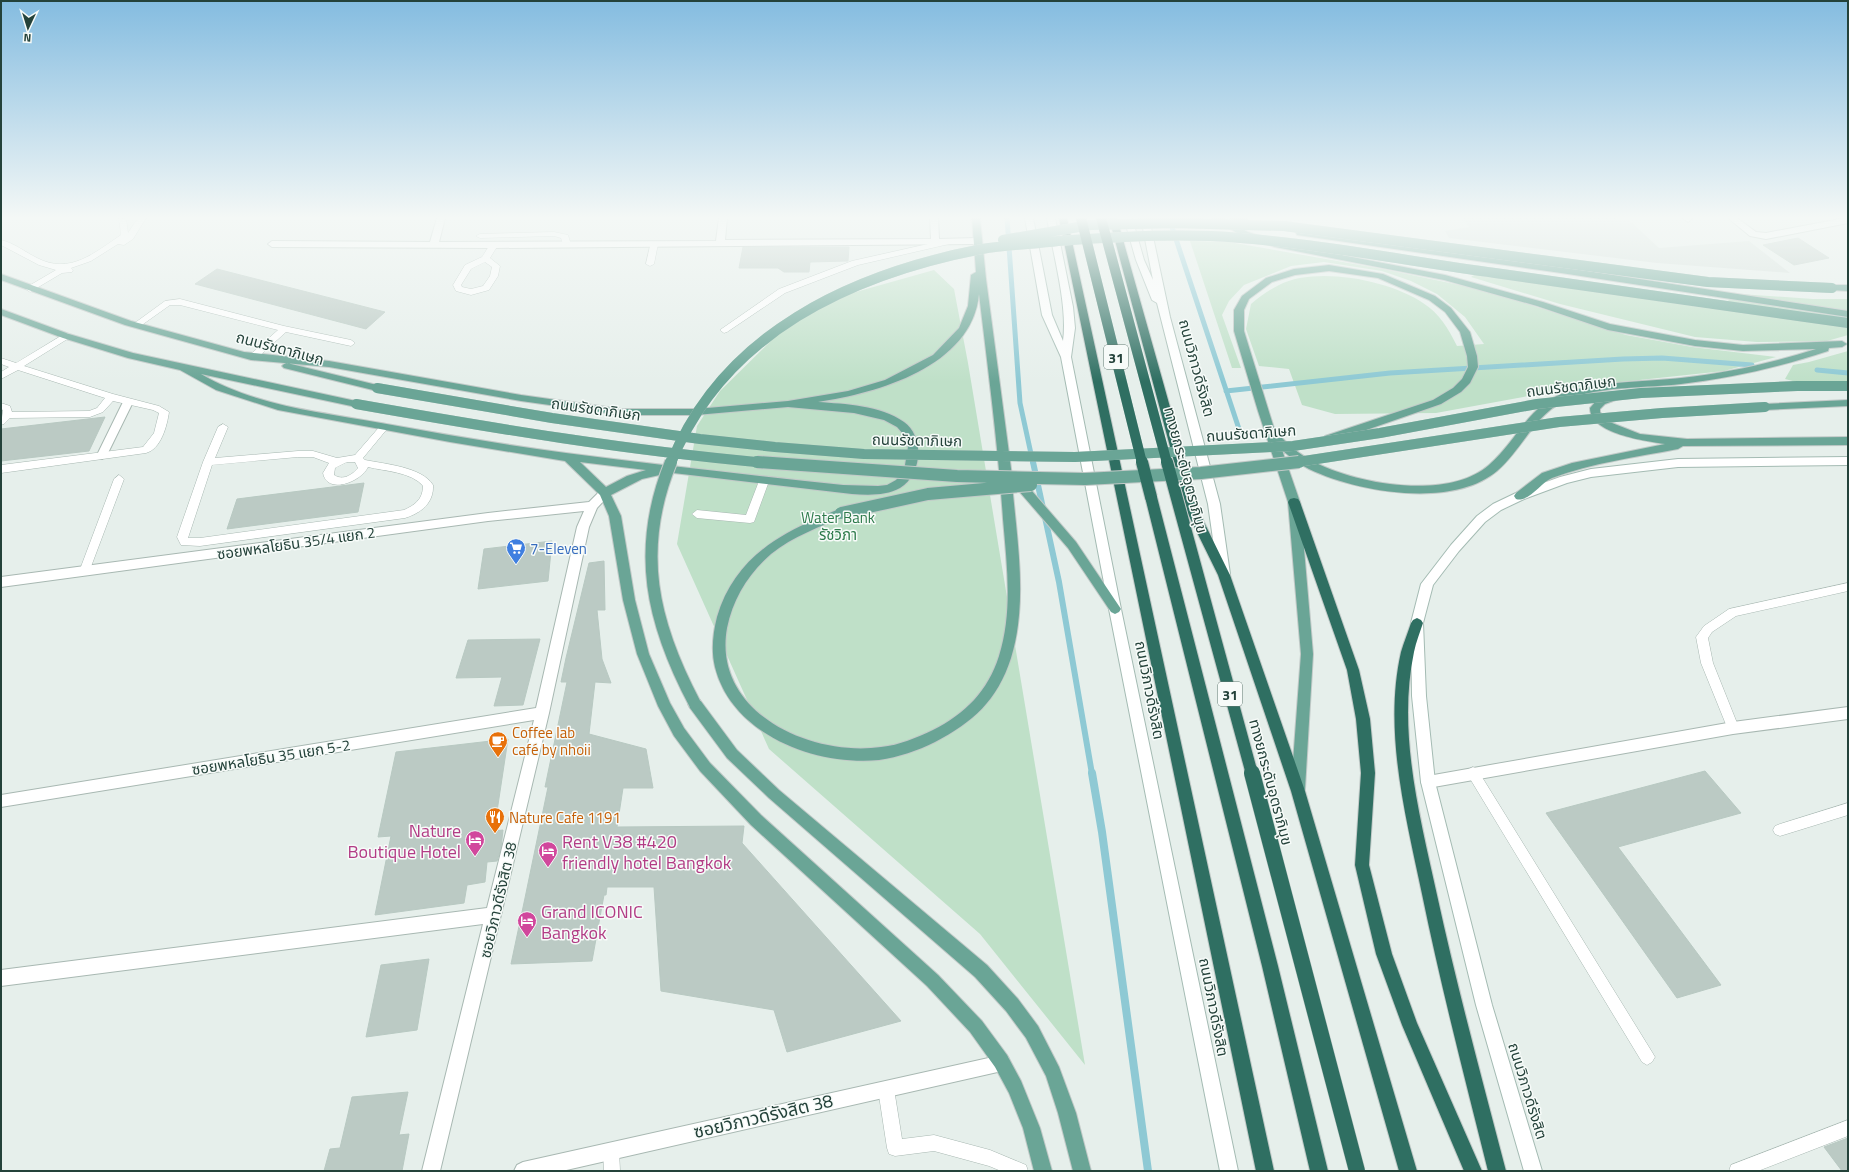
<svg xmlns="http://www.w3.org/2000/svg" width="1849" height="1172" viewBox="0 0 1849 1172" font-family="'Titillium Web','Noto Sans Thai',sans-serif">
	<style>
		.built { fill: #d4dfda }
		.green { fill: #bfe0c8 }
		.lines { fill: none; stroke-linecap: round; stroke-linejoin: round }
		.stream-far2 { stroke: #8ec9d4; stroke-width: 5 }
		.stream-far1 { stroke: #8ec9d4; stroke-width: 6 }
		.stream { stroke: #8ec9d4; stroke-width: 8 }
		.building { fill: #bbcac4; stroke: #b8c9c2 }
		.lane-casing { stroke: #a8b8b2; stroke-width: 1 }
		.street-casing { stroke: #a8b8b2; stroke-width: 2 }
		.secondary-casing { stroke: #a4bbb3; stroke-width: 2 }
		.primary-casing { stroke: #c2cac8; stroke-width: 2 }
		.highway-casing { stroke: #c2cac8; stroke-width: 2 }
		.lane { fill: #fff; fill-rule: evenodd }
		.street { fill: #fff; fill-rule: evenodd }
		.secondary { fill: #fff; fill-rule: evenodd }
		.primary { fill: #6aa596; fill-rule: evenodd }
		.highway { fill: #2f6f62; fill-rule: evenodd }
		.primary-bridge-far1-casing { stroke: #c2cac8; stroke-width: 10; stroke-linecap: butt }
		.primary-bridge-casing { stroke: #c2cac8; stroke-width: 14; stroke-linecap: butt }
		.highway-bridge-far2-casing { stroke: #c2cac8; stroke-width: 10; stroke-linecap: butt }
		.highway-bridge-far1-casing { stroke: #c2cac8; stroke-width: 14; stroke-linecap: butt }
		.highway-bridge-casing { stroke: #c2cac8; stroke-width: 17; stroke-linecap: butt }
		.primary-bridge-far1 { stroke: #6aa596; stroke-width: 10 }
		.primary-bridge { stroke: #6aa596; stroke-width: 12 }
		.highway-bridge-far2 { stroke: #2f6f62; stroke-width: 10 }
		.highway-bridge-far1 { stroke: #2f6f62; stroke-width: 12 }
		.highway-bridge { stroke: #2f6f62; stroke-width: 16 }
		.labels { text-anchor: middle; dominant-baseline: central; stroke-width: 3; stroke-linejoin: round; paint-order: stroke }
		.shield { fill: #f7fbf9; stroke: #637a73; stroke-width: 1 }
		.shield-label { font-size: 14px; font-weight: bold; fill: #24423a }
		.street-label { font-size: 15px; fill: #24423a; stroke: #f7fbf9 }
		.park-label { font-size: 15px; fill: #2d7a4b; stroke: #f7fbf9 }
		.shop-label { font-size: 15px; fill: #366cbe; stroke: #f7fbf9; text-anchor: start }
		.food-label { font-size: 15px; fill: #c56008; stroke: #f7fbf9; text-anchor: start }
		.near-hotel-label { font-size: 18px; fill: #b23c85; stroke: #f7fbf9; text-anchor: start }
		.near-street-label { font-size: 18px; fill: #24423a; stroke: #f7fbf9 }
	</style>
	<rect width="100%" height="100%" fill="#e6efeb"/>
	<!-- built -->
	<path class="built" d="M1463,218H1616L1620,221L1629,220L1659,248L1749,241L1790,273L1657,263L1449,238L1445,231L1469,227Z"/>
	<!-- green -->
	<path class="green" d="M1190,241L1229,242L1383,269L1483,290L1626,335L1692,347L1776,357L1724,371L1583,386L1436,413L1335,414L1302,405L1289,369L1259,366L1246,329L1251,304C1259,297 1269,290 1279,285C1316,266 1389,280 1423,303C1440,314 1448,328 1457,346L1484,344L1465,317L1437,294L1411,281L1382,271L1324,262L1291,266L1244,285L1229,301L1222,315L1241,368H1232Z
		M934,270L954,289L968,363L1085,1065L980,934L769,749L677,544L697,426L720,391L784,328L838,297Z
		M1475,274L1713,309L1740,294L1813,299H1848V335L1827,341L1757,342L1695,337L1560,304L1471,277Z
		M1848,351V383L1797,382L1785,379L1793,365L1809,362Z"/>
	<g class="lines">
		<!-- stream-far2 -->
		<path class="stream-far2" d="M1007,218L1020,403L1033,463
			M1169,218L1240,432
			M1817,370L1848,373
			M1226,391L1390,373L1623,359L1662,358L1752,365"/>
		<!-- stream-far1 -->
		<path class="stream-far1" d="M1033,462L1059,582L1092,774"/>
		<!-- stream -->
		<path class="stream" d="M1092,773L1102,832L1148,1171"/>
	</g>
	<!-- building -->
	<path class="building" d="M1798,238L1829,258L1794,265L1763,245Z
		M743,247H849L848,261L810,262L809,272H784L778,268H739Z
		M217,269L385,312L366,329L195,284Z
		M105,417L89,451L1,461V429Z
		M364,483L358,512L227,529L237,499Z
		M552,541L548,581L478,589L484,549Z
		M604,561L605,610H597L602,659L611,683L595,682L589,734L646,749L653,788H623L617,827L744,826L742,843L901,1021L787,1052L774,1010L661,991L654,887H607L606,895H604L592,961L511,964L525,898L548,787H545L567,682H561L566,658L589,563Z
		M540,639L523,705L494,706L502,677L456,678L468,640Z
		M508,739L494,831L503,830L501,848L497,861L487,862L485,882L467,885L464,903L375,915L391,836L378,837L396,752Z
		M1705,771L1741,813L1618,847L1721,985L1677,998L1546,813Z
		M429,959L417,1030L366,1037L381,965Z
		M408,1092L399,1135L409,1134L402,1171H324L330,1149L340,1148L352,1097Z
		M1848,1138V1171H1842L1824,1147Z"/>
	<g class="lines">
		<defs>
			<path id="lane" d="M119,218L126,219L128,233L138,218H146L133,239L124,245L118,244L91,261L71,268L73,270L72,272L62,273L30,292L26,289L27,287L56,270L39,265L1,245V240C14,243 25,252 37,258C70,275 94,253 121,235Z
				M554,232L568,235L571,245L570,247H564L561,238L554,236L480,238L476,236L480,234Z
				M946,240L950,242L949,244L858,265L785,293L727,332L724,333L720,330L779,289L852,261Z
				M651,242H654L658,244L654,264L650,266L646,264Z
				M491,243H494L498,245L490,258L500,266L498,276L489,290L471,295L456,291L453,285L465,265L482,257ZM485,262L492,267L490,276L483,286L471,289L462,287L461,285L471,269Z
				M180,299L284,326L351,340L355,343L351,346L286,332L257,358H251L250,356L251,354L278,330L180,305H170L139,327L136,328L132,325L165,301Z
				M66,333L69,334V338L24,366L113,394L159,406L169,412C167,426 161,449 146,453L1,473V465L143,447L154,433L159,413L153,410L113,401L103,412L90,417L10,418L4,424L1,425L3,410L1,409V403L10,406L12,412L89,411L97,408L105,398L18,370L1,379V372L9,367L1,364V358L16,363Z
				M223,424L228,427L215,458L298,451H313L337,458L355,455L381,425H387L389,427L387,429L363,458L365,460C385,464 422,467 433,485C434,503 421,513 405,518L200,546L181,545L177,537L203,462L218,427ZM298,457H313L329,463L323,473C327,495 361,482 368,467C384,471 412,472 423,486C423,499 415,505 404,510L200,538H188L212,465ZM347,462H355L358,468C352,475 343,481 334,475L335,468Z
				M119,475L124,479L89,572L88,575H80L79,572L114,479Z
				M764,477L769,481L754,522L750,523L697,518L692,514L697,510L746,515L759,481Z
				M1848,583V591L1736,616L1712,632L1708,638L1713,663L1739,728L1737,732L1733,733L1729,732L1701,663L1696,637L1704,626L1729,609Z
				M1473,767L1477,769L1652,1052L1655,1057L1652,1062L1647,1065L1642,1062L1469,777L1467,773L1469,769Z
				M1848,803V815L1780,836L1775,834L1773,830L1775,826L1780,824Z
				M886,1081L891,1084L894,1089L902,1139L934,1135L990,1150L1026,1165L1028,1171H1001L989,1166L934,1151L895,1156L889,1154L887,1148L878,1089L881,1084Z
				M1848,1120V1136L1758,1171H1729L1731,1165Z
				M611,1143L617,1145L619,1151L620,1171H604L603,1151L605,1145Z"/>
			<path id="street" d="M437,218H445L439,242L716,241L719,218H727L725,240L931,239L930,218H938L939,239L977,238L981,241L977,244L494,248L272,247L268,244L272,241L430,242Z
				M1683,218H1692V219L1688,222Z
				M1728,218H1737L1756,232L1766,233L1845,218H1848V223L1766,239L1750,236Z
				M128,399L133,402L107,455L102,459L98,458L97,455L123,402Z
				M605,489L609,490L611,493L597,508L589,527L549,713L440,1171H422L483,924L1,986V970L487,908L534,720L1,807V795L536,708L577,527L584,511L488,521L1,587V577L488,513L589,502L601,490Z
				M1848,707V719L1733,734L1428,788L1423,786L1421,782L1423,778L1428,776L1733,722Z
				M1002,1055L1008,1057L1010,1063L1008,1069L1002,1071L562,1171H514L517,1165L523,1162Z"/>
			<path id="secondary" d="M1025,218H1033L1052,315L1063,341C1068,306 1053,254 1047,218H1055L1073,307L1075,328L1071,357L1121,609L1238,1171H1220L1109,609L1061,357L1042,315Z
				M1124,218H1132L1144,260L1153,280L1141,218H1149L1170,317L1220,504L1230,574L1228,577L1224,579L1220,577L1218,574L1208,504L1157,303L1152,300L1136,260Z
				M1848,457V465L1678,467L1591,477L1567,483L1524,499L1501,510L1485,522L1459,551L1433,585L1423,623L1426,696L1435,782L1492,1005L1542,1171H1524L1476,1005L1421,782L1412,696L1411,623L1421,584L1451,545L1477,516L1493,504L1516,493L1560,477L1591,469L1678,459Z"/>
			<path id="primary" d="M972,218H980L986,279L1012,476H1019L1076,542L1119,606L1121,609L1119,612L1115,614L1111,612L1068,548L1012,483C1017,541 1028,602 1011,658C997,701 973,722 935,742C917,751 899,757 879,760C816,766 732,735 715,667C711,651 713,633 717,617C732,566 769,539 816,519C824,516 832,511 841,509L845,510L847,513L845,516C820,527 793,536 771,554C749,573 733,598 727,628C712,712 810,757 881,747C900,745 916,738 933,730C965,714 988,691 999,656C1013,611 1007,566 1003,519C998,444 988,369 979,294C972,367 877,393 818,402C845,404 880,405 904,422C925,437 922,475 900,488C886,496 867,495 852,494L665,472L664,474L642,479L611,495L621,516L635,600L649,654L670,703L684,728L710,763L761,815L938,975L982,1021L1007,1055L1021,1081L1040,1128L1052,1171H1034L1023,1128L1009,1093L995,1067L970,1032L927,986L751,825L700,771L674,736L658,706L637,654L623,600L609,516L600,495L565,461L450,442L278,410L216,390L180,370L128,358L63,338L1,315V309L69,334L133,353L356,401L361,404L356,407L201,374C255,406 321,412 381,423C443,434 504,445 566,453C658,465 751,475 843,485L878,486L887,485L896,480L902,473L905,465L908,447L905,436L897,427L884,420L854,413L788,407L696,415H621L521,401L329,367L251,360L125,325L1,280V274L131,321L244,352L329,361L521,395L621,409H696L788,401L848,391L885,380L933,355L959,328L968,306L971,275L976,272ZM580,462L646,470L627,476L606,487Z
				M1212,218H1222L1248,232L1280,243L1445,275L1543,302L1610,324L1695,340L1743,345L1842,341L1847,344L1842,347L1829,348L1828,351C1780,367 1732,378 1681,384C1646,388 1608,386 1574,397C1536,409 1525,447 1497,471C1452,509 1357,492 1309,469C1299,464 1290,457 1282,450L1300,502L1313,654L1305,789L1303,793L1298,795L1293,793L1291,789L1301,654L1288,502L1258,411L1234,331V310L1242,296L1266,278L1294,269L1329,265L1383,274L1435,296L1451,308L1470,332L1477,356L1478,367L1470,383L1461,392L1441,404L1329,443L1324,439L1325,436L1433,400L1453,388L1462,379L1468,367L1467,356L1460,332L1445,312L1429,300L1378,278L1329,271L1295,275L1272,282L1249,299L1244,310V331L1277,438H1282C1292,448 1303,457 1316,463C1360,485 1449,500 1489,465C1519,439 1528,403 1570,391C1606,381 1644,382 1681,378C1727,373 1772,363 1816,349L1743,351L1695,346L1608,330L1537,306L1444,280L1275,247L1242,236Z
				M1231,218H1243L1259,225L1255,228Z
				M1300,230L1561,267L1848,311V317L1561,273L1297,235L1296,233Z
				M1832,285H1848V291L1829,290L1827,288L1829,286Z
				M287,363L377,385L382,388L377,391L284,368L282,366L284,364Z
				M1617,393L1622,396L1621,398L1605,404L1600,409V412L1607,421L1640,434L1687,439L1848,437V445L1683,446L1678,449C1636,457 1592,463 1552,478C1541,482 1529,503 1516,499L1514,496L1516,493L1542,473L1572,463L1665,444C1646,441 1590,434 1590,408L1597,400Z
				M1848,400V406L1765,410L1760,407L1765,404Z
				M695,698L700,700L737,750L779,790L987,965L1018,999L1038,1026L1059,1067L1076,1113L1091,1171H1073L1058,1113L1046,1076L1026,1038L1006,1011L975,977L769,798L727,758L690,708L688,704L690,700Z"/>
			<path id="highway" d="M1059,218H1067L1274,1171H1256Z
				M1109,218H1117L1200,514L1230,575L1305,791L1417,1171H1399L1291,791L1218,575L1188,514Z
				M1151,493L1155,494L1157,497L1278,966L1328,1171H1310L1262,966L1145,497L1147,494Z
				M1294,498L1298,499L1300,502L1359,670L1370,719L1375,773L1369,865L1392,954L1417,1023L1482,1171H1464L1402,1025L1376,954L1355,865L1361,773L1356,719L1347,670L1288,502L1290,499Z
				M1417,618L1421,620L1423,623C1420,632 1416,642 1414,652C1397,732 1420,817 1437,895C1457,987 1482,1079 1506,1171H1488C1465,1079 1441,987 1422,894C1406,817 1383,731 1401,652C1404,642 1408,632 1411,623L1413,620Z"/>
		</defs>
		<!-- lane casing -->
		<use href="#lane" class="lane-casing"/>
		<!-- street casing -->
		<use href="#street" class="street-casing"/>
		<!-- secondary casing -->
		<use href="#secondary" class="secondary-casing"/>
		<!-- primary casing -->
		<use href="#primary" class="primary-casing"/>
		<!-- highway casing -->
		<use href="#highway" class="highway-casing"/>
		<!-- lane -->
		<use href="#lane" class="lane"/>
		<!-- street -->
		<use href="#street" class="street"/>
		<!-- secondary -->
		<use href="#secondary" class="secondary"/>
		<!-- primary -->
		<use href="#primary" class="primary"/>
		<!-- highway -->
		<use href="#highway" class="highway"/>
		<defs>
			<path id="primary-bridge-far1" d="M1003,240L1090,225L1175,223L1284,226L1708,282L1832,288
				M377,388L552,418L700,439L775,447L864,454L1075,457L1293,446L1380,433L1537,404L1641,393L1797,386H1848
				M356,404C492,428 630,451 768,463
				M671,463C723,333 852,274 982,249C1007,245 1033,244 1058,241C1109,237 1160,234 1211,236C1306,241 1400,260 1495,273C1612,290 1730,307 1848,323
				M1291,463L1559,422L1662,413L1765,407"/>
			<path id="primary-bridge" d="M671,462C635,550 652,623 695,704
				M757,462L957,476L1085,479L1201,473L1299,462
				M841,513L928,494L1031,485"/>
			<path id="highway-bridge-far2" d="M1081,218L1142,463
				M1101,218L1167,463"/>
			<path id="highway-bridge-far1" d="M1142,462L1151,497
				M1167,462L1252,774"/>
			<path id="highway-bridge" d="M1252,773L1357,1171"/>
		</defs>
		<!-- primary-bridge-far1 casing -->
		<use href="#primary-bridge-far1" class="primary-bridge-far1-casing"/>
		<!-- primary-bridge casing -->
		<use href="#primary-bridge" class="primary-bridge-casing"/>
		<!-- highway-bridge-far2 casing -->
		<use href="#highway-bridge-far2" class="highway-bridge-far2-casing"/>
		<!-- highway-bridge-far1 casing -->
		<use href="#highway-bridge-far1" class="highway-bridge-far1-casing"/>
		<!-- highway-bridge casing -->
		<use href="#highway-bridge" class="highway-bridge-casing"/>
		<!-- primary-bridge-far1 -->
		<use href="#primary-bridge-far1" class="primary-bridge-far1"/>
		<!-- primary-bridge -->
		<use href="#primary-bridge" class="primary-bridge"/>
		<!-- highway-bridge-far2 -->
		<use href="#highway-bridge-far2" class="highway-bridge-far2"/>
		<!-- highway-bridge-far1 -->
		<use href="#highway-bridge-far1" class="highway-bridge-far1"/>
		<!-- highway-bridge -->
		<use href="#highway-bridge" class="highway-bridge"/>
	</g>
	<!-- sky -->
	<linearGradient id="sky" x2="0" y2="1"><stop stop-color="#84bce0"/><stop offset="0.57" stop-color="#f4f8f6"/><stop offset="1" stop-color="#f4f8f6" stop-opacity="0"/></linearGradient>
	<rect width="1849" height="382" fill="url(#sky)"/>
	<!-- icons -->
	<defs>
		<symbol id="supermarket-pin" viewBox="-11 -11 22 30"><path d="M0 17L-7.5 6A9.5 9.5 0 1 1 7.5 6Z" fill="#3f7fe0" stroke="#f7fbf9"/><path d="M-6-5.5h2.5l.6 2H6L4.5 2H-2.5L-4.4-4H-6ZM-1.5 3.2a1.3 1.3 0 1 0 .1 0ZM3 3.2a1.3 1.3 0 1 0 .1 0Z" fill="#fff"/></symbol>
		<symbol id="cafe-pin" viewBox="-11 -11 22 30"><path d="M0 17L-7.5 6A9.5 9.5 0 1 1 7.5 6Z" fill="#e8710a" stroke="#f7fbf9"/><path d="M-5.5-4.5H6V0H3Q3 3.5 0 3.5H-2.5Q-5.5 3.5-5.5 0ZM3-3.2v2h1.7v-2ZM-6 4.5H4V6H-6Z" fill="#fff"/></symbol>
		<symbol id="restaurant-pin" viewBox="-11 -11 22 30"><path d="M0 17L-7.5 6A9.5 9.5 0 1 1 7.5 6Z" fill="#e8710a" stroke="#f7fbf9"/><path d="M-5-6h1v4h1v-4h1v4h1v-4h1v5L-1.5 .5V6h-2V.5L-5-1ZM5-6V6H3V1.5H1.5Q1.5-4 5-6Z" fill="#fff"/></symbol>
		<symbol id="hotel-pin" viewBox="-11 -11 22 30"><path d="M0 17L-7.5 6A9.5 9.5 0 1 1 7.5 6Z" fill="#d1479c" stroke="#f7fbf9"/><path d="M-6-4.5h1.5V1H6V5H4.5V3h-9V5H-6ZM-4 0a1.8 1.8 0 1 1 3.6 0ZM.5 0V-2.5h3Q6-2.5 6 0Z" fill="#fff"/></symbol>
	</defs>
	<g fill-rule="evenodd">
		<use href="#supermarket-pin" x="505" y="537" width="22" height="30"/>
		<use href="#cafe-pin" x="487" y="730" width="22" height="30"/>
		<use href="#restaurant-pin" x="484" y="806" width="22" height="30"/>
		<use href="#hotel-pin" x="464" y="829" width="22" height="30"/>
		<use href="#hotel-pin" x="537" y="840" width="22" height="30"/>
		<use href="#hotel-pin" x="516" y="910" width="22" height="30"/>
	</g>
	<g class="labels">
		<!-- shield labels -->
		<g class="shield">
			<rect x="1104" y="345" width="24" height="24" rx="3"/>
			<rect x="1218" y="682" width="24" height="24" rx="3"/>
		</g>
		<g class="shield-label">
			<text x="1116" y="357">31</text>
			<text x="1230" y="694">31</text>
		</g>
		<!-- street labels -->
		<g class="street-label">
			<text transform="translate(280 348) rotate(15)">ถนนรัชดาภิเษก</text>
			<text transform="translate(1197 368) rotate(75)">ถนนวิภาวดีรังสิต</text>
			<text transform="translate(1571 386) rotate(-7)">ถนนรัชดาภิเษก</text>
			<text transform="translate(596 409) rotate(8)">ถนนรัชดาภิเษก</text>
			<text transform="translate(1251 433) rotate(-4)">ถนนรัชดาภิเษก</text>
			<text transform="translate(917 440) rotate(1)">ถนนรัชดาภิเษก</text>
			<text transform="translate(1186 470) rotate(75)">ทางยกระดับอุตราภิมุข</text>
			<text transform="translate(296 543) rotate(-8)">ซอยพหลโยธิน 35/4 แยก 2</text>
			<text transform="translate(1150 690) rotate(79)">ถนนวิภาวดีรังสิต</text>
			<text transform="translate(271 757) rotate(-9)">ซอยพหลโยธิน 35 แยก 5-2</text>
			<text transform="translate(1271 782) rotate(75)">ทางยกระดับอุตราภิมุข</text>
			<text transform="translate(498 900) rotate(-77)">ซอยวิภาวดีรังสิต 38</text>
			<text transform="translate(1214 1007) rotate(79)">ถนนวิภาวดีรังสิต</text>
			<text transform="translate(1528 1091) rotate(73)">ถนนวิภาวดีรังสิต</text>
		</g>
		<!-- park labels -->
		<g class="park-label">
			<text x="838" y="517">Water Bank<tspan x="838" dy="17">รัชวิภา</tspan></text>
		</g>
		<!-- shop labels -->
		<g class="shop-label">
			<text x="530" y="548">7-Eleven</text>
		</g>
		<!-- food labels -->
		<g class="food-label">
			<text x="512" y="732">Coffee lab<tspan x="512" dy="17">café by nhoii</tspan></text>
			<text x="509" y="817">Nature Cafe 1191</text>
		</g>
		<!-- near-hotel labels -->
		<g class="near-hotel-label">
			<text x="461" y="830" text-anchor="end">Nature<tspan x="461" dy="21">Boutique Hotel</tspan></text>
			<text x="562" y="841">Rent V38 #420<tspan x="562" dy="21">friendly hotel Bangkok</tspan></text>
			<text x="541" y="911">Grand ICONIC<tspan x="541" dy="21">Bangkok</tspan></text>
		</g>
		<!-- near-street labels -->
		<g class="near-street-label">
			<text transform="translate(763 1116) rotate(-13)">ซอยวิภาวดีรังสิต 38</text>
		</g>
	</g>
	<!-- border -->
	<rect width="1849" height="1172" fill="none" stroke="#24423a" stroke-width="4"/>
	<!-- north arrow -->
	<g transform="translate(28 28) rotate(184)" stroke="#f7fbf9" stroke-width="3" paint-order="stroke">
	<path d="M0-3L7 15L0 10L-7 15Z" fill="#24423a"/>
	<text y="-6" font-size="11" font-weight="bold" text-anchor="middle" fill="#24423a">N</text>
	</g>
</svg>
